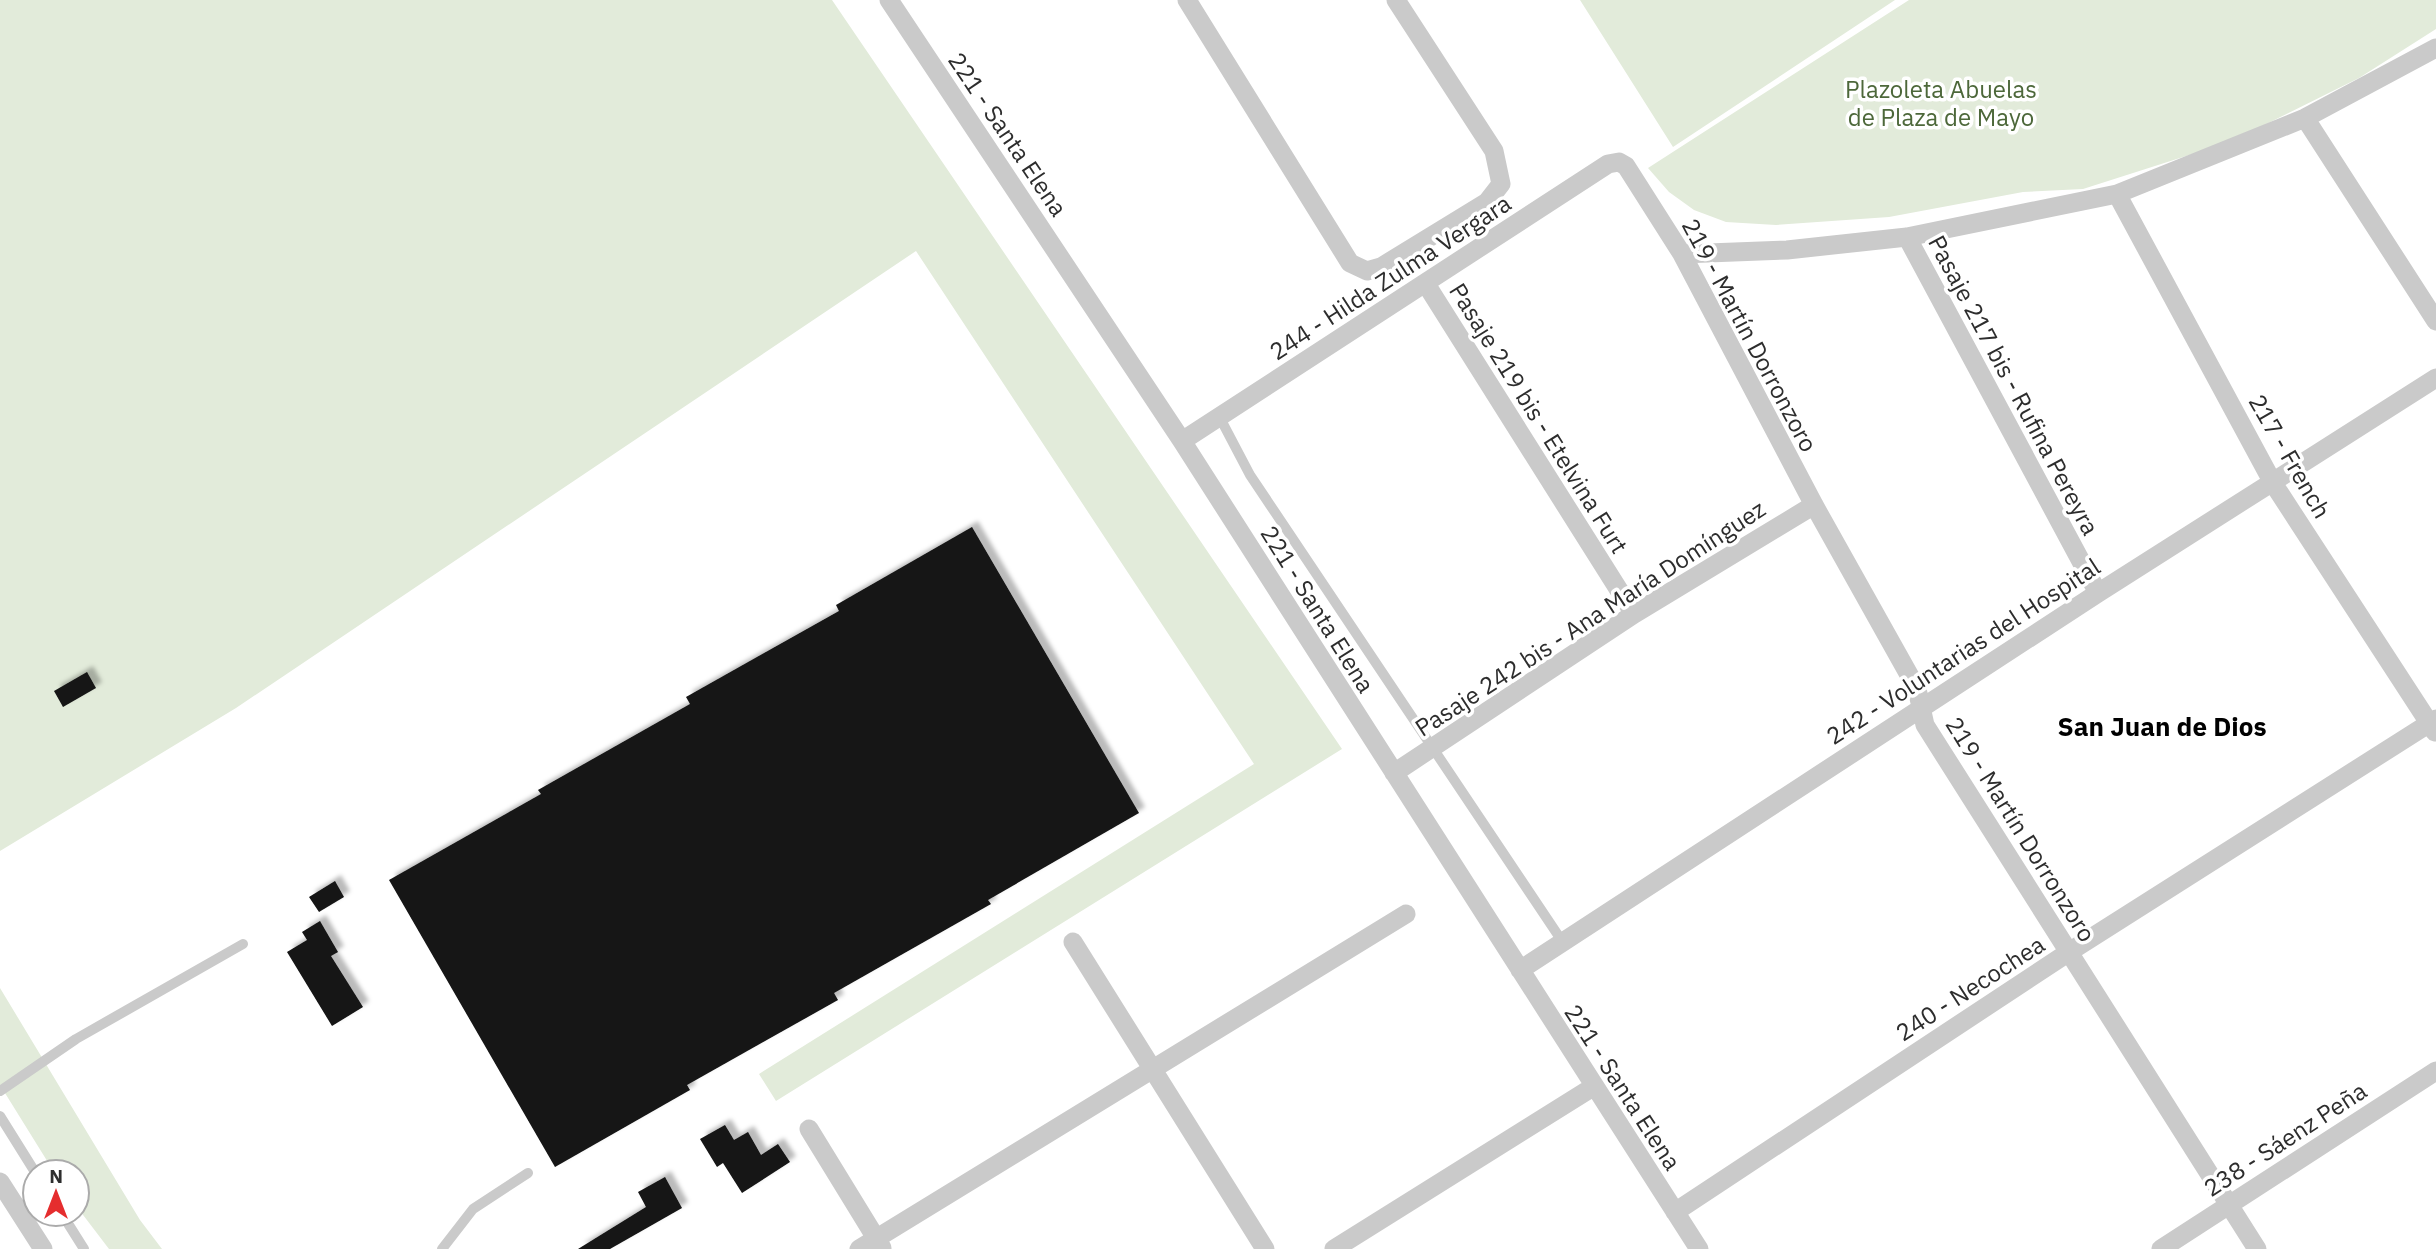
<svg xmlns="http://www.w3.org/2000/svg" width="2436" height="1249" viewBox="0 0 2436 1249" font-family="'IBM Plex Sans',sans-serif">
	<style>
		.green { fill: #e2ebda }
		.building { fill: #141414; filter: url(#shadow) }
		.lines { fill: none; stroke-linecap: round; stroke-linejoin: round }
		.service { stroke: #cacaca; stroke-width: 10 }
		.minor { stroke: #cacaca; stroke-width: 19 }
		.labels { text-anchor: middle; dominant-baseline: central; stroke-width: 7; stroke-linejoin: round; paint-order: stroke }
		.park-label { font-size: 24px; fill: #4d683a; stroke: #fff }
		.street-label { font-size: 24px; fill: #2d2d2d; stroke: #fff }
		.neighbourhood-label { font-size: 26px; font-weight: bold; fill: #000; stroke: #fff }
	</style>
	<defs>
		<filter id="shadow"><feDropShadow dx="6" dy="-6" stdDeviation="2" flood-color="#0004"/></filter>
	</defs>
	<rect width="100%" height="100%" fill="#fff"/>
	<!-- green -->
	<path class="green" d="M0,0H832L1342,749L776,1101L759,1074L1254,764L916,251L236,708L0,851Z
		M1580,0H1895L1673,147Z
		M1909,0H2436V29L2359,78L2230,142L2083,189L2023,192L1889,217L1776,225L1726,222L1694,210L1669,192L1648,168Z
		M0,988L140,1220L162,1249H109L77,1207V1172H54L0,1085Z"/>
	<!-- building -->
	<path class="building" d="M972,527L1139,813L988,900L991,904L834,993L838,1000L687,1085L690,1090L555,1167L389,880L541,794L538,790L690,704L686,697L839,611L836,605Z
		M87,672L96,688L63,707L54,691Z
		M335,881L344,897L319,912L309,897Z
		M320,921L338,952L331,956L363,1007L332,1026L287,952L307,940L302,932Z
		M725,1125L734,1140L748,1132L761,1155L778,1144L790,1162L742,1193L723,1163L717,1167L700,1139Z
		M665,1177L682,1208L610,1249H578L646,1207L638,1192Z"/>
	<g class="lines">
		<!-- service -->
		<path class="service" d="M1219,416L1250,475L1562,941
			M0,1091L76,1039L243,944
			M0,1116L35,1172
			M62,1214L84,1249
			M442,1249L473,1209L528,1173"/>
		<!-- minor -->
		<path class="minor" d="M889,0L1182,441L1699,1249
			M1187,0L1350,263L1367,271L1381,267L1487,202L1501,184L1494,151L1396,0
			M2305,118L2436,321
			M2117,194L2273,483L2435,732
			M1907,237L2098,593
			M1682,254L1787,250L1907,237L2117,194L2305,118L2436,48
			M1426,284L1634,614
			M1182,441L1608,164L1619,162L1626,166L1682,254L1814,505L1917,689L1925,725L2257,1249
			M1394,773L1634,614L1814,505
			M1073,942L1265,1249
			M1520,970L2098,593L2436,378
			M809,1129L882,1248
			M0,1182L43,1249
			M1675,1212L2069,952L2436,719
			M859,1249L1406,914
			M1334,1249L1593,1087
			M2161,1249L2436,1071"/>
	</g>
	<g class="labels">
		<!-- park labels -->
		<g class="park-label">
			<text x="1941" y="89">Plazoleta Abuelas<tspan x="1941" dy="28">de Plaza de Mayo</tspan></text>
		</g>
		<!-- street labels -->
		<g class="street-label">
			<text transform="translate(1008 134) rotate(56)">221 - Santa Elena</text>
			<text transform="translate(1390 277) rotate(-33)">244 - Hilda Zulma Vergara</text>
			<text transform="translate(1750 335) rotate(62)">219 - Martín Dorronzoro</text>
			<text transform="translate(2014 385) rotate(62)">Pasaje 217 bis - Rufina Pereyra</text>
			<text transform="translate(1539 418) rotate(58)">Pasaje 219 bis - Etelvina Furt</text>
			<text transform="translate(2290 456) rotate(60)">217 - French</text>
			<text transform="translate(1318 609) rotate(58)">221 - Santa Elena</text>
			<text transform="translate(1590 618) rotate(-33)">Pasaje 242 bis - Ana María Domínguez</text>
			<text transform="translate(1963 651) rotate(-33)">242 - Voluntarias del Hospital</text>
			<text transform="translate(2021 829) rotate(58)">219 - Martín Dorronzoro</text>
			<text transform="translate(1970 988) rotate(-33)">240 - Necochea</text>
			<text transform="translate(1623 1087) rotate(57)">221 - Santa Elena</text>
			<text transform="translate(2285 1139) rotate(-33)">238 - Sáenz Peña</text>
		</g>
		<!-- neighbourhood labels -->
		<g class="neighbourhood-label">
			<text x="2162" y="726">San Juan de Dios</text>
		</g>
	</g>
	<!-- north arrow -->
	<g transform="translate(56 1193)"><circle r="33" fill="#ffffff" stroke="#ababab" stroke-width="2"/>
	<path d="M0-5L12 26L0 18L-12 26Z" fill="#e52d2e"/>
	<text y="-10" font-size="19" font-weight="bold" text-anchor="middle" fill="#2d2d2d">N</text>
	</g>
</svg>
